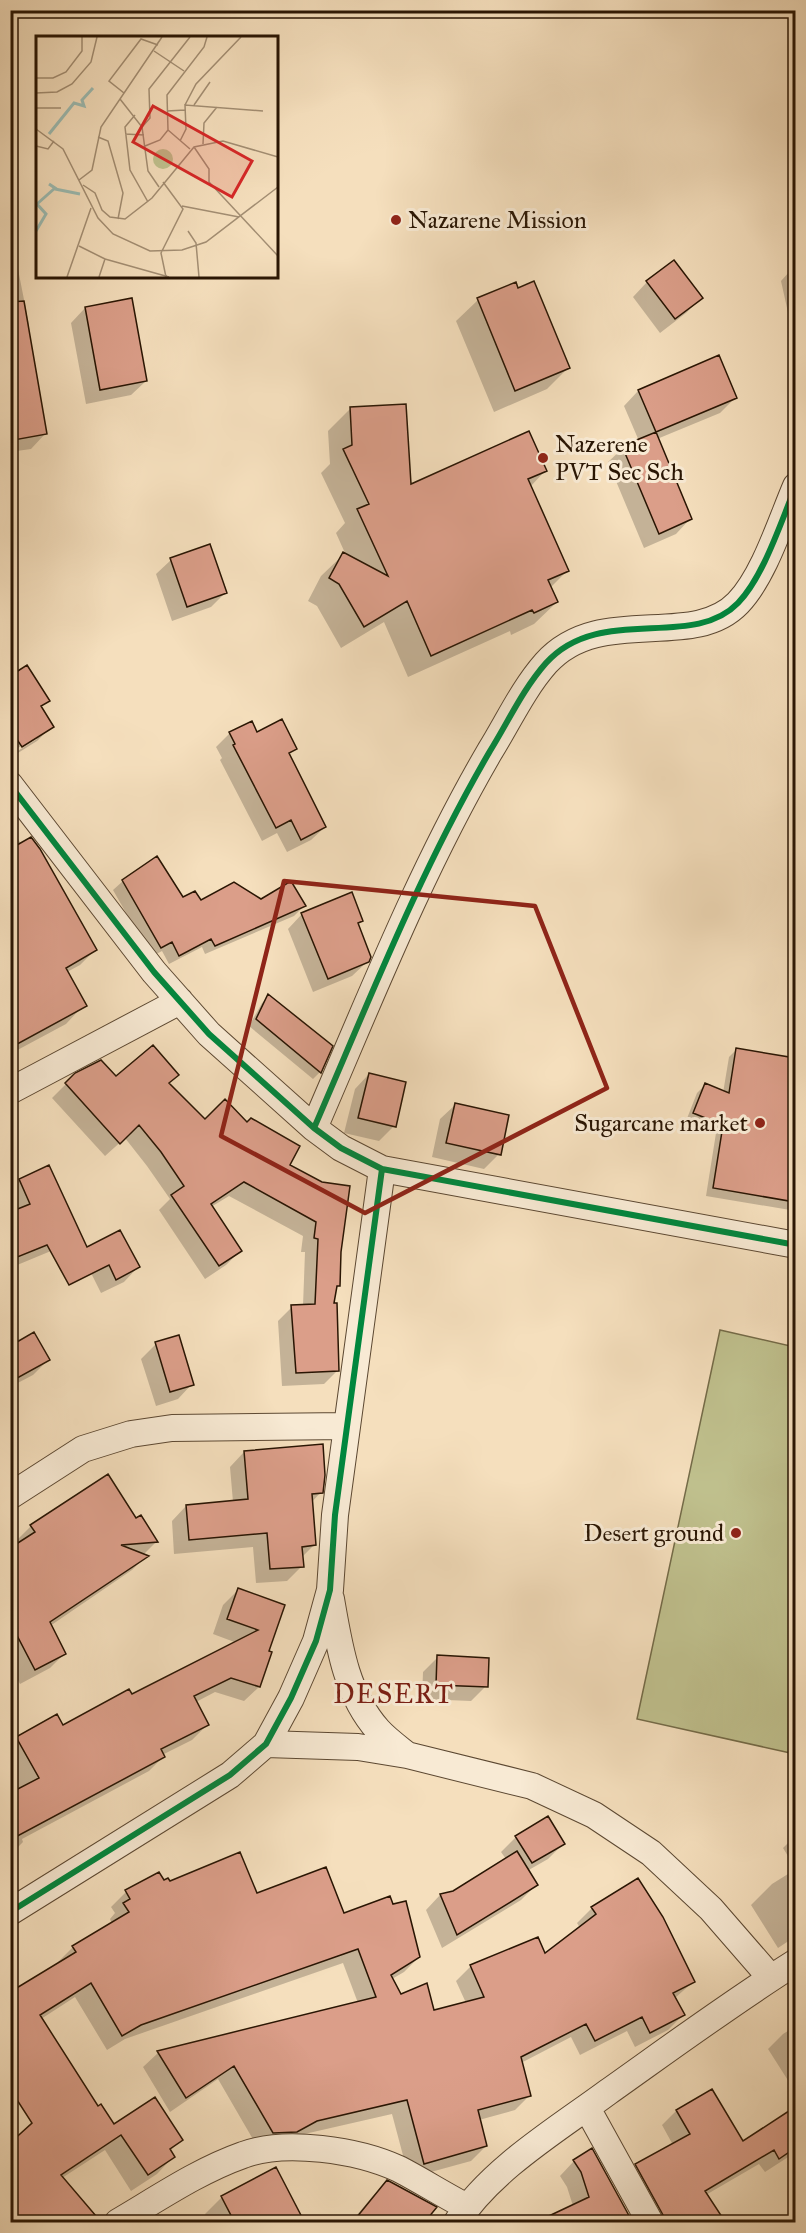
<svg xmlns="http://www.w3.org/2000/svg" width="806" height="2233" viewBox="0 0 806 2233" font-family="'IM FELL Great Primer',serif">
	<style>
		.pitch { fill: #c0c18e; stroke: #746b48; stroke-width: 1.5 }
		.shadow { fill: #0003; fill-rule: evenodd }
		.building { fill: #db9e89; stroke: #291503; stroke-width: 1.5 }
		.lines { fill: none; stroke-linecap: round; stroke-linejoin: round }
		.minor-casing { stroke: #5c4832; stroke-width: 28 }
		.minor { stroke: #f8ead4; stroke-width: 26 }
		.cycleway-casing { stroke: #f8ead4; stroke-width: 10 }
		.cycleway { stroke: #00873e; stroke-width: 6 }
		.marked { fill: none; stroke: #8f2418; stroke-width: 4.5; stroke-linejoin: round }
		.poi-dot { fill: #8f2418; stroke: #f8ead4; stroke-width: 2 }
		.labels { text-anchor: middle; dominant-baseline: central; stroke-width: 6; stroke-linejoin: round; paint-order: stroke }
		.poi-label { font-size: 24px; fill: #291503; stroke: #f8ead4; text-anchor: start }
		.quarter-label { font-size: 27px; letter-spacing: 1.5px; fill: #7a1f14; stroke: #f8ead4 }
		.inset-river { fill: none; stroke: #9cbcb3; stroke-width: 3 }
		.inset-road { fill: none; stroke: #a38e73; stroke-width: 1.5 }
		.view { fill: #d62828; fill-opacity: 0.15; stroke: #d62828; stroke-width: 3 }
		.inset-edge { fill: none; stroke: #291503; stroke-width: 3 }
	</style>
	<rect width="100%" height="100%" fill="#f5dfbd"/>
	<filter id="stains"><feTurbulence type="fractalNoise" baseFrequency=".00333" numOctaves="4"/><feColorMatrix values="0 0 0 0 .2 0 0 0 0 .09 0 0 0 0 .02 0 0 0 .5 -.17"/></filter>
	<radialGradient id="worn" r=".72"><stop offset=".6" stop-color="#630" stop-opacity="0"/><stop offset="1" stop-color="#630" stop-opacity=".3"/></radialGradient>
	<!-- pitch -->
	<path class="pitch" d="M720,1330L795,1347V1754L637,1719Z"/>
	<!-- shadow -->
	<path class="shadow" d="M796,252V316L789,317L781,281L790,271L788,260Z
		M16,259L29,325L27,327L45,434L31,449L10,452V261Z
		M647,282L701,298L686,313L660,333L633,297Z
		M515,284L568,368L547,389L494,412L456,321L478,300Z
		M85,308L146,381L131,395L86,404L71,323Z
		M638,391L735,398L720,413L657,439L690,519L676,534L644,548L608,462L623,448L639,441L624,406Z
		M351,408L410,487L545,471L530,487L568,570L550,588L557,602L534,624L511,635L510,631L408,677L384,622L341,648L317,606L308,601L321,576L345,553L336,533L345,523L321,473L330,464L328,431Z
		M209,546L226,592L211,607L172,621L156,574L171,560Z
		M10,677L48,700L40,708L52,726L37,741L10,758ZM37,735V739L16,752L15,750Z
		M230,733L257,734L295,749L288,755L325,827L311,840L287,852L277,833L262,841L220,760L222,758L216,747Z
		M10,825L21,844L10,882Z
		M123,881L183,899L200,902L261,901L304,906L294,916L205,954L202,947L169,964L162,951L151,957L113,890Z
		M302,914L362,921L357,925L368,961L352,976L313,992L288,929Z
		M10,921L95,950L80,965L67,972L81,1008L66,1024L10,1054Z
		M269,996L320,1072L313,1079L249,1026L262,1003Z
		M737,1049L796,1060V1211L706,1196L716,1133L686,1121L697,1093L705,1085L723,1093L729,1057Z
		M369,1074L394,1126L379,1141L344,1133L355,1089Z
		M116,1078L168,1084L204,1121L288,1165L339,1252L338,1285L335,1289L333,1305L338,1370L324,1384L282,1386L278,1321L292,1307L303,1306L305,1252H301L303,1236L229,1196L211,1207L240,1251L226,1265L205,1279L159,1210L170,1199L147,1166L125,1138L105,1156L52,1098L66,1084Z
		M455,1105L499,1154L484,1169L432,1157L440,1119Z
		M48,1167L63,1246L10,1268V1184Z
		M106,1259L138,1267L124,1282L101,1293L91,1273Z
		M10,1324L20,1342L48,1360L33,1375L10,1387Z
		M156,1344L192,1384L178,1399L156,1406L141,1359Z
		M244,1452L321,1492L311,1503L315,1544L301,1558L302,1566L287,1581L256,1583L253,1547L174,1554L172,1521L186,1506L233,1502L230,1467Z
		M136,1521L156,1542L143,1555L146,1556L132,1570L50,1626L64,1654L50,1668L20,1684L10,1665V1550L19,1544L16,1541L31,1526Z
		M238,1590L283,1606L267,1652L259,1687L244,1701L215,1692L196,1702L207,1725L192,1740L162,1755L163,1757L149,1771L22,1839L23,1842L10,1855V1742L56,1717L62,1727L131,1696L237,1643L213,1634L223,1605Z
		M438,1657L486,1686L471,1701L422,1699L423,1672Z
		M796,1835V1869L783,1848Z
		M516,1837L563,1844L548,1859L527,1871L536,1885L521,1900L442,1948L426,1910L440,1895L453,1893L506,1859L501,1852Z
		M796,1869V1936L778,1948L751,1905L772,1884Z
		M163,1882L256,1895L343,1915L419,1957L404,1972L392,1979L400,1995L433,2012L466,2003L456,1981L471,1966L544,1955L580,1928L577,1923L592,1908L693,1982L675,1998L683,2015L668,2030L635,2047L627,2031L580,2055L571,2037L521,2063L530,2095L515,2110L479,2120L486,2146L471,2161L409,2178L392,2114L300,2135L258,2148L218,2079L170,2112L143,2067L158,2053L358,2003L343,1963L125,2039L107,2050L75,1997L41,2019L54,2078L10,2103V1993L59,1964L58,1962L73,1947L112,1924L110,1919L115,1913L111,1907L126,1892Z
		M796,2026V2093L768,2049L783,2034Z
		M711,2091L742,2143L796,2108V2152L765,2172L759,2164L692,2203L694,2222H645L622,2180L636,2165L673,2145L662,2125L676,2111Z
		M98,2108L114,2126L181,2140L170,2151L173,2157L157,2174L131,2191L105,2150L62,2178L10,2222Z
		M574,2161L631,2222L574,2209L567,2187L560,2176Z
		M387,2182L422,2222H351L372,2197Z
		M222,2197L304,2222H206L208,2221L205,2214Z"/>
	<!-- building -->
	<path class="building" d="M674,260L703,298L675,319L646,281Z
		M534,281L570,368L515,391L477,298L516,282L518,288Z
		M132,298L147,381L100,390L85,307Z
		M24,301L47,434L14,440L10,419V302Z
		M719,355L737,398L656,432L638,390Z
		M406,404L411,484L529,431L547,471L528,479L569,571L548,580L558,602L534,613L532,610L431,656L407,601L364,627L339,584L329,578L343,552L388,576L357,509L369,504L343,449L352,445L350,407Z
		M656,432L692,519L659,534L622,446Z
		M210,544L227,593L187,607L170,558Z
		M27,665L50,701L41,706L54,727L22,747L10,729V676Z
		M282,719L297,749L289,753L326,827L301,840L291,820L276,828L233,745L235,744L229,732L252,721L257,732Z
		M31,837L40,849L97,950L66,968L87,1006L10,1048V849Z
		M157,856L183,897L195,891L201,900L234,882L261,899L291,881L306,906L215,946L211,939L179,956L172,942L161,948L122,880Z
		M352,892L363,921L358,923L371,957L369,962L328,979L301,913Z
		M268,994L333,1046L321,1073L256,1019Z
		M153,1045L179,1075L169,1083L205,1119L225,1099L247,1122L251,1118L300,1146L290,1165L322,1182L350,1186L341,1252L340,1286H337L334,1303H337L339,1371L296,1373L291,1305L315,1304L318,1239L314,1238L316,1222L244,1182L211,1204L242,1251L219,1266L171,1195L184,1186L161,1152L139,1125L120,1144L65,1083L75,1073L101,1060L116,1076Z
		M736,1048L795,1058V1202L713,1188L723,1125L693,1113L705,1083L729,1093Z
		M369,1073L406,1082L396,1127L358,1118Z
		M455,1103L509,1115L501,1155L446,1143Z
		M49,1165L87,1247L120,1230L140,1267L116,1280L109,1265L69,1285L47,1245L10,1260V1212L30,1204L19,1179Z
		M34,1332L50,1360L10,1382V1346Z
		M179,1335L194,1385L170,1392L155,1342Z
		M323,1444L325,1475L323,1493L312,1494L316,1545L302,1547L304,1567L270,1569L267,1533L189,1540L186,1505L248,1499L244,1451Z
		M108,1474L136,1518L141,1515L158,1542L121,1545L149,1556L50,1622L66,1654L35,1670L10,1622V1548L35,1532L30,1525Z
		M238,1588L285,1605L269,1651L272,1652L260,1687L231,1678L194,1696L209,1725L161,1749L165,1757L10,1840V1793L39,1778L16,1737L57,1714L63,1725L129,1689L132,1694L258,1630L227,1619Z
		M437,1655L489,1658L488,1687L436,1685Z
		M548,1816L565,1844L532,1863L515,1836Z
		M517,1851L538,1885L457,1935L440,1894L453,1891Z
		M240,1852L257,1893L326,1867L344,1913L390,1896L393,1904L406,1901L420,1957L391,1975L401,1994L427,1983L434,2010L484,1997L470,1965L538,1937L545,1953L596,1914L591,1907L638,1878L663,1917L695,1982L673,1993L685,2015L650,2033L642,2017L595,2041L586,2024L521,2057L531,2096L478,2110L487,2146L424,2164L407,2100L317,2121L297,2132L273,2133L234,2066L186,2098L157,2051L376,1997L358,1949L141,2025L122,2036L91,1983L40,2015L98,2106L101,2104L114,2124L155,2097L183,2140L170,2149L175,2157L148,2175L121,2135L61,2175L102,2223H10V2143L32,2123L10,2089V1992L76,1952L72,1946L129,1912L123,1903L130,1899L125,1890L159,1872L164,1880L168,1878L170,1881Z
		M712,2089L743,2141L795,2107V2148L779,2159L774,2150L705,2191L726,2223H665L663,2215L635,2164L690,2134L676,2110Z
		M592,2148L633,2223H534L589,2197L581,2172L573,2160Z
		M276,2167L305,2223H235L221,2196Z
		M387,2180L400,2187L437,2207L424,2223H352Z"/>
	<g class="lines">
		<defs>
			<path id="minor" d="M10,785L154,972L209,1034L314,1128L341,1148L382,1169L796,1245
				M10,1091L180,1001
				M314,1128C369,1001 420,871 490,751C508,722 523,689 546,663C600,603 692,651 738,603C764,576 781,521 796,486
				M10,1496L83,1449L131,1434L172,1428L347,1426
				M331,1599C339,1645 346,1694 378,1730C386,1739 397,1747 407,1755
				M266,1744L358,1747L407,1755L532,1786L594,1815L651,1853L711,1909L771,1978
				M10,1912L230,1775L266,1744L291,1698L316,1641L330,1590L335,1515L382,1169
				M587,2108L650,2222
				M118,2222C159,2198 198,2171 243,2155C285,2139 358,2150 399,2169C422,2181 444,2195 467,2207
				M457,2222C491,2169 558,2129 608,2092C670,2048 731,2003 796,1962"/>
		</defs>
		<!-- minor casing -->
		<use href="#minor" class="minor-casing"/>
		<!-- minor -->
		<use href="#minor" class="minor"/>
		<defs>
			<path id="cycleway" d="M10,785L154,972L209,1034L314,1128L341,1148L382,1169L796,1245
				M314,1128C369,1001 420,871 490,751C508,722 523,689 546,663C600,603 692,651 738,603C764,576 781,521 796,486
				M10,1912L230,1775L266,1744L291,1698L316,1641L330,1590L335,1515L382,1169"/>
		</defs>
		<!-- cycleway casing -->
		<use href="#cycleway" class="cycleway-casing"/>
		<!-- cycleway -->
		<use href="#cycleway" class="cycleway"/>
	</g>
	<!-- marked area -->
	<path class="marked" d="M284,881L535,906L607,1088L365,1213L221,1136Z"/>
	<!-- markers -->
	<g class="poi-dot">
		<circle cx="396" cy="220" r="6"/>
		<circle cx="543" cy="458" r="6"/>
		<circle cx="760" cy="1123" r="6"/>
		<circle cx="736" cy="1533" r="6"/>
	</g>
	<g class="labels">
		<!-- poi labels -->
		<g class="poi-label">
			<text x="408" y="220">Nazarene Mission</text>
			<text x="555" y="444">Nazerene<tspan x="555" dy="28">PVT Sec Sch</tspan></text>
			<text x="748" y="1123" text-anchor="end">Sugarcane market</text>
			<text x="724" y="1533" text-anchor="end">Desert ground</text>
		</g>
		<!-- quarter labels -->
		<g class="quarter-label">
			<text x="394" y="1693">DESERT</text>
		</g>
	</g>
	<!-- overview -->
	<g transform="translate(36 36)">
		<rect width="242" height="242" fill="#f5dfbd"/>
		<path d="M117 123a10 10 0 1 1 20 0a10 10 0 1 1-20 0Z" fill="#c0c18e"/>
		<path class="inset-river" d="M13,98L38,67L48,70L46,64L57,52M19,153L44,158M0,195L10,178L1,168L19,152L13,148"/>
		<path class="inset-road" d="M118,15L148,35M0,42H17L30,36L46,15V1M0,57L21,56L36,48L55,26L61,1M88,57L73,45L105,3L122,9M84,63L106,91L112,135L123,151M149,69L160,48L205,1M158,69L174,46M0,72H25M131,75L149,74M99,79L89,91L94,134L112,166M106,91L114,82L113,53L154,1M0,93L27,113L62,182L77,198L114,215L146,214L170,206L242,151M89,98L108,99M62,101L72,105L87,157L82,183M144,105L150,93L149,69L227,75M167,108L168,87L181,71M0,110L12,113L18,105M109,110L124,104L132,94M158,111L173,133V146L242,220M154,113L132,94L131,59L168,11L171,1M43,144L56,134L65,91L126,1M127,146L147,173L125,217L130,241M47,149L59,157L66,174L74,181L89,183L116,162L158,111L187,105L242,121M146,170L203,181M152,195L160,207L163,241M43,210L69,223L63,241M69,223L133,241M31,241L55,172"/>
		<path class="view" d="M117,70L216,125L196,161L97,106Z"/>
		<rect width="242" height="242" class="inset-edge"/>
	</g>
	<!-- margin -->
	<rect width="806" height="2233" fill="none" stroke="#f5dfbd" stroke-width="36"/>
	<rect x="12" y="12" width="782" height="2209" fill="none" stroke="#291503" stroke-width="3"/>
	<rect x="18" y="18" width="770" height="2197" fill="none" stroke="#291503" stroke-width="1.5"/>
	<rect width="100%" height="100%" filter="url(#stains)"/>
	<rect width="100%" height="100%" fill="url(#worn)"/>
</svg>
